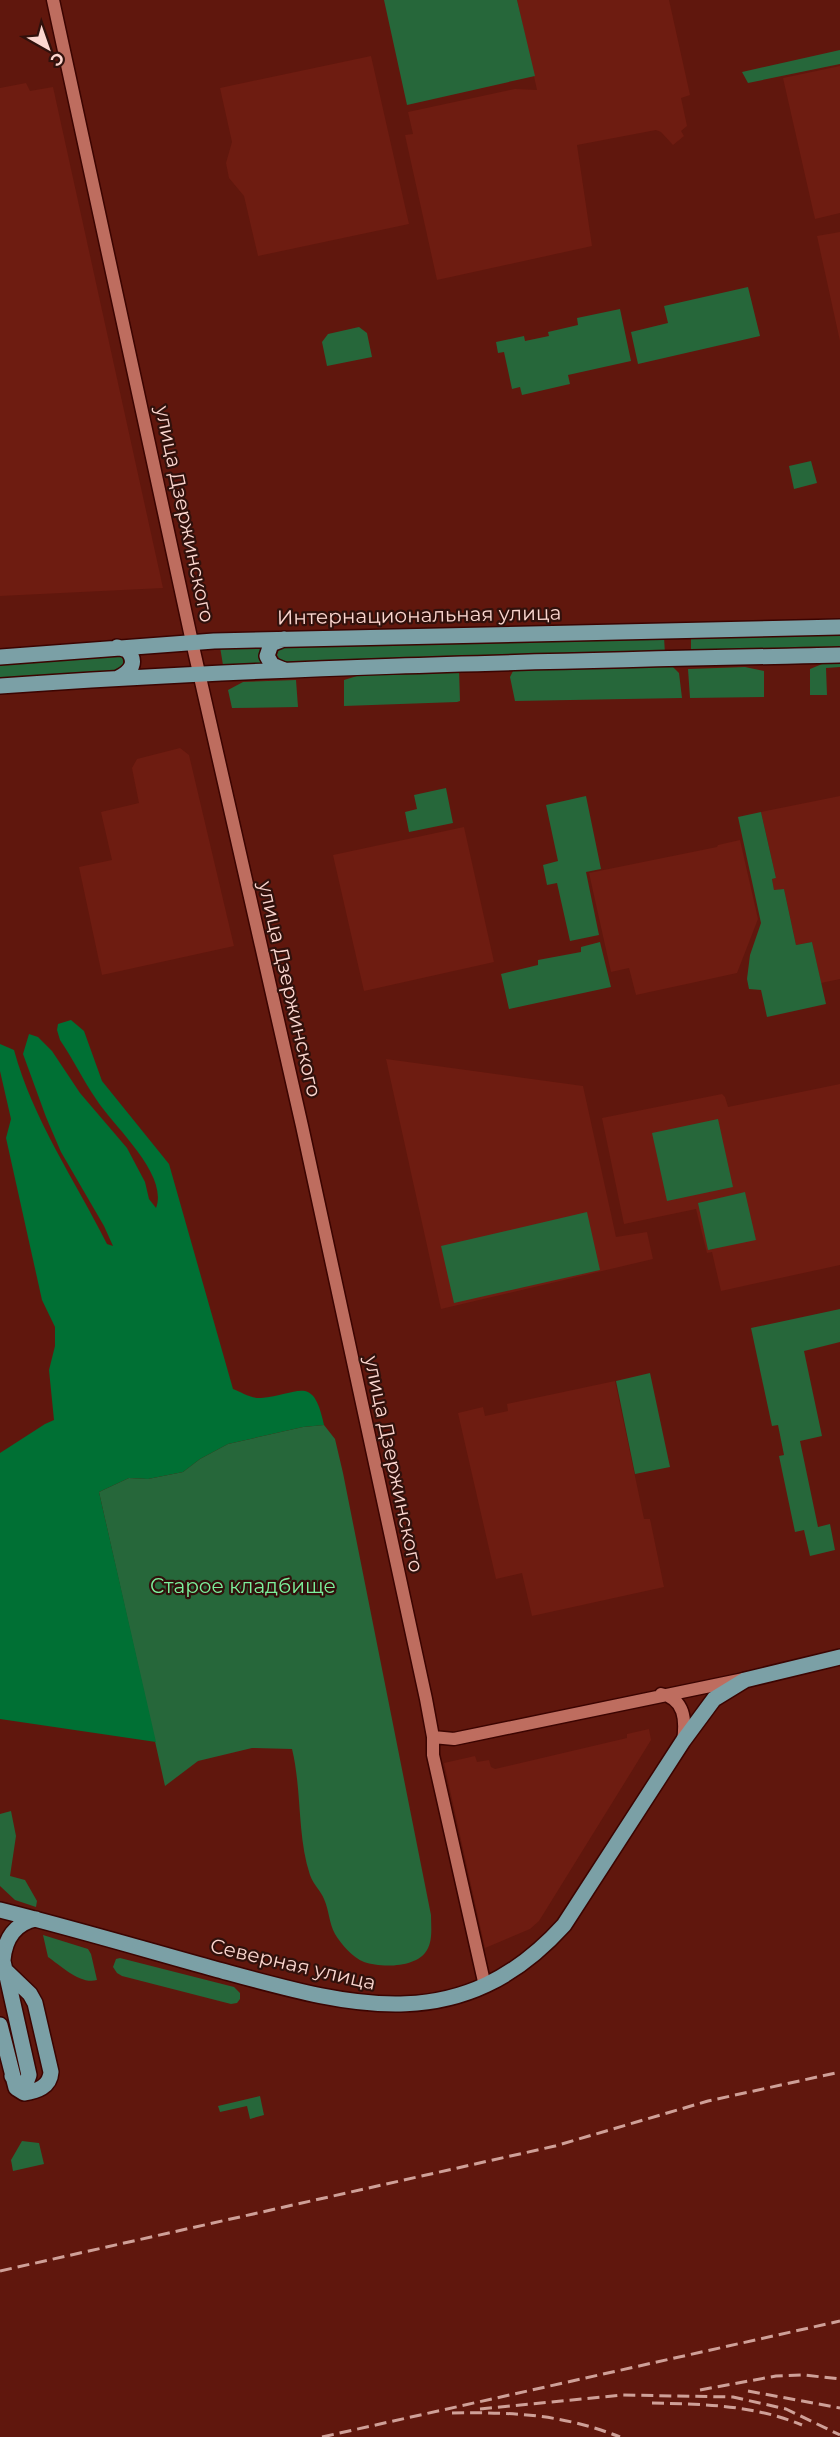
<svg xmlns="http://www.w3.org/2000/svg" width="840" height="2437" viewBox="0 0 840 2437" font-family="Montserrat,sans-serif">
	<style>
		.built { fill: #6e1c11 }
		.green { fill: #26673a }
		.forest { fill: #007034 }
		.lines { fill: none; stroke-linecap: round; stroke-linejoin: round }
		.minor-casing { stroke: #3b0401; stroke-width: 15 }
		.major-casing { stroke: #3b0401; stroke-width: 18 }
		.minor { stroke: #be6d5f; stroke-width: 12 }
		.major { stroke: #7ba0a6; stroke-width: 15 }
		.rail { stroke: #cfa098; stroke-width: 3; stroke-dasharray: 12 6; stroke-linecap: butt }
		.labels { text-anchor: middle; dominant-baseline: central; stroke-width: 4.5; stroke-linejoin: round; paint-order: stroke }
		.street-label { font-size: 20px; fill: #fbd6cf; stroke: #31110c }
		.park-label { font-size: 20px; fill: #7cf19c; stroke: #31110c }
	</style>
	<rect width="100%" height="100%" fill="#60170d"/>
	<!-- built -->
	<path class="built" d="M517,0H669L690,95L681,98L687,126L681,131L684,136L673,145L661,132L656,130L577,145L592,246L437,280L405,135L413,134L408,112L515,89L537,90Z
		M371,56L409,224L258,256L244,196L229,178L226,163L232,142L220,88Z
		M840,66V213L815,219L783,78Z
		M26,83L30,91L53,87L163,588L0,596V88Z
		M840,232V341L817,236Z
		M180,748L189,755L234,946L102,975L79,867L112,860L101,812L139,803L132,768L137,759Z
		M840,796V979L821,983L812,942L796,945L784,889L774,891L772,879L776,878L761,812Z
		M464,827L494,962L364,991L333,855Z
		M740,840L758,919L737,973L636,995L629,968L611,972L589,873L717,847L718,845Z
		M386,1059L583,1086L616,1237L647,1232L653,1259L441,1309Z
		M840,1084V1265L721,1291L712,1252L707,1253L696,1209L624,1224L602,1118L722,1094L725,1097L728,1107Z
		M615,1381L644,1519H650L664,1587L532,1616L522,1573L496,1579L458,1413L483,1407L485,1416L508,1411L507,1404Z
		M649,1729L651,1740L539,1921L530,1929L485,1948L444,1763L475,1756L477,1762L489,1760L491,1767L495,1769L627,1738V1734Z"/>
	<!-- green -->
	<path class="green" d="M384,0H517L535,76L407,105Z
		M840,50V64L748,83L742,72Z
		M748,287L760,336L638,364L631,332L668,323L664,306Z
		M620,309L631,361L568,375L570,384L522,395L520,387L512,389L504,352L498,353L496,342L524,336L525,341L549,336L548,332L578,325L577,318Z
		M359,327L367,333L372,357L327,366L322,342L328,334Z
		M811,461L817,483L794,489L789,466Z
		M840,634V649L691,652V636Z
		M664,637L665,654L286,663L281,661L277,655L280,647Z
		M263,646L259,657L263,664L223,665L220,647Z
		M117,654L123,658V666L118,670L0,678V665Z
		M827,662H840V667L826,668L827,695H810V669Z
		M672,666L679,673L682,698L515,701L510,677L513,671L517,670Z
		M745,667L764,671V697L690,698L688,669Z
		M459,670L460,701L457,702L344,706V680L370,672Z
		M296,680L298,707L232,708L228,690L243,682Z
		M446,788L453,823L409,832L405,812L417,809L414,795Z
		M586,796L601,869L586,872L599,935L570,941L557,883L547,885L543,865L558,861L546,805Z
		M761,812L776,878L772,879L774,890L784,889L796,945L812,942L826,1004L767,1017L761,990L749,989L747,979L750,955L761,923L738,817Z
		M600,942L611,987L509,1009L501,974L538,965V960L581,952V947Z
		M718,1119L733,1187L667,1201L652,1133Z
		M745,1192L756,1240L708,1250L698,1203Z
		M587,1212L600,1270L454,1303L441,1246Z
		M840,1309V1342L804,1351L822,1436L800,1441L818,1527L830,1524L835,1550L810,1556L804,1530L795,1532L779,1456L784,1455L778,1425L772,1426L751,1328Z
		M650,1373L670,1467L635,1474L616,1381Z
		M324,1425L335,1439L343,1473L431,1915C431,1926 433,1940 427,1950C417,1968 381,1968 364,1962C353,1958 341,1944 335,1934C329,1923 329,1910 324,1899C321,1891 313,1884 310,1875C297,1836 302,1790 292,1749L252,1748L198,1761L165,1786L99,1492L129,1478L148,1479L183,1472L200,1459L228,1444L303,1427Z
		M11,1811L16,1836L10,1876L25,1880L37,1901L36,1907L15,1900L0,1886V1814Z
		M43,1935L88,1949L91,1954L97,1980C81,1985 61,1966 48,1957Z
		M120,1958L234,1987L240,1993V1999L237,2003L231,2004L122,1976L117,1973L113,1967L116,1959Z
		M260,2096L264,2115L250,2119L247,2106L220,2112L218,2106Z
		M22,2141L39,2143L44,2164L13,2171L11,2160Z"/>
	<!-- forest -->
	<path class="forest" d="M71,1020L84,1031L102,1081L169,1164L233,1389C241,1392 252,1399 261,1398C299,1395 313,1373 324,1425L303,1427L228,1444L200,1459L183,1472L148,1479L129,1478L99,1492L156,1742L0,1719V1453L45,1424L54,1420L49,1370L55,1346V1327L42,1300L6,1138L11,1119L0,1071V1044L14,1050C33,1120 75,1180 107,1244L113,1246L104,1226L61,1152L46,1117L23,1054L29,1034L38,1037L52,1051L80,1093L127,1148L145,1182L149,1199L156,1208C169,1174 113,1126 96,1099C83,1080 73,1059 60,1040L57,1030L58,1024Z"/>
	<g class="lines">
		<defs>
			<path id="minor" d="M53,0L192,642L302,1126L426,1699L433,1737V1755L485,1986
				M661,1694C685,1699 686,1720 683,1741
				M433,1737L454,1739L744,1679"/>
			<path id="major" d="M284,639L271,644L267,656L272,665L284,670
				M117,647L127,650C138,662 131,672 118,678
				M0,657L214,641L840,627
				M0,686C279,666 560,661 840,655
				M0,1910C72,1928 143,1949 215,1969C347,2005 459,2041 564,1925L683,1741L714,1699L745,1680L840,1657
				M0,1948L5,1970L30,1994L35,2003L51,2072C50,2087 37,2091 24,2093L16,2088L0,2025
				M3,1960C5,1939 15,1923 36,1919
				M6,1972L29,2075L26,2083L20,2084L15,2081L12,2076"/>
		</defs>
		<!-- minor casing -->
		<use href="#minor" class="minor-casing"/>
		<!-- major casing -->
		<use href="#major" class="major-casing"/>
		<!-- minor -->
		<use href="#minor" class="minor"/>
		<!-- major -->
		<use href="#major" class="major"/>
		<!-- rail -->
		<path class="rail" d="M0,2271L555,2146L708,2101L840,2072
			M700,2390L776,2376L804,2375L840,2379
			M748,2391L840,2408
			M652,2403C703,2404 754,2405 802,2425
			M480,2409L622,2395L733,2397L786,2409L840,2435
			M452,2413C513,2412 562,2414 620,2437
			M322,2437L840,2321"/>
	</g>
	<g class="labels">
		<!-- street labels -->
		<g class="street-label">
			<text transform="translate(185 514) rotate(78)">улица Дзержинского</text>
			<text transform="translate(419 615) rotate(-1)">Интернациональная улица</text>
			<text transform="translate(290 989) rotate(77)">улица Дзержинского</text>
			<text transform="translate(394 1464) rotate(78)">улица Дзержинского</text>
			<text transform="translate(293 1964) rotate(13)">Северная улица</text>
		</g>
		<!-- park labels -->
		<g class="park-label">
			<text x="243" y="1586">Старое кладбище</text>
		</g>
	</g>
	<!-- north arrow -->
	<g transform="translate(48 48) rotate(140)" stroke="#31110c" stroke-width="4.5" paint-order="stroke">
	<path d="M0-4.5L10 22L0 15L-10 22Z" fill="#fbd6cf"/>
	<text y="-9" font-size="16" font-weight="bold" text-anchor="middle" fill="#fbd6cf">С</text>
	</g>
</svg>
